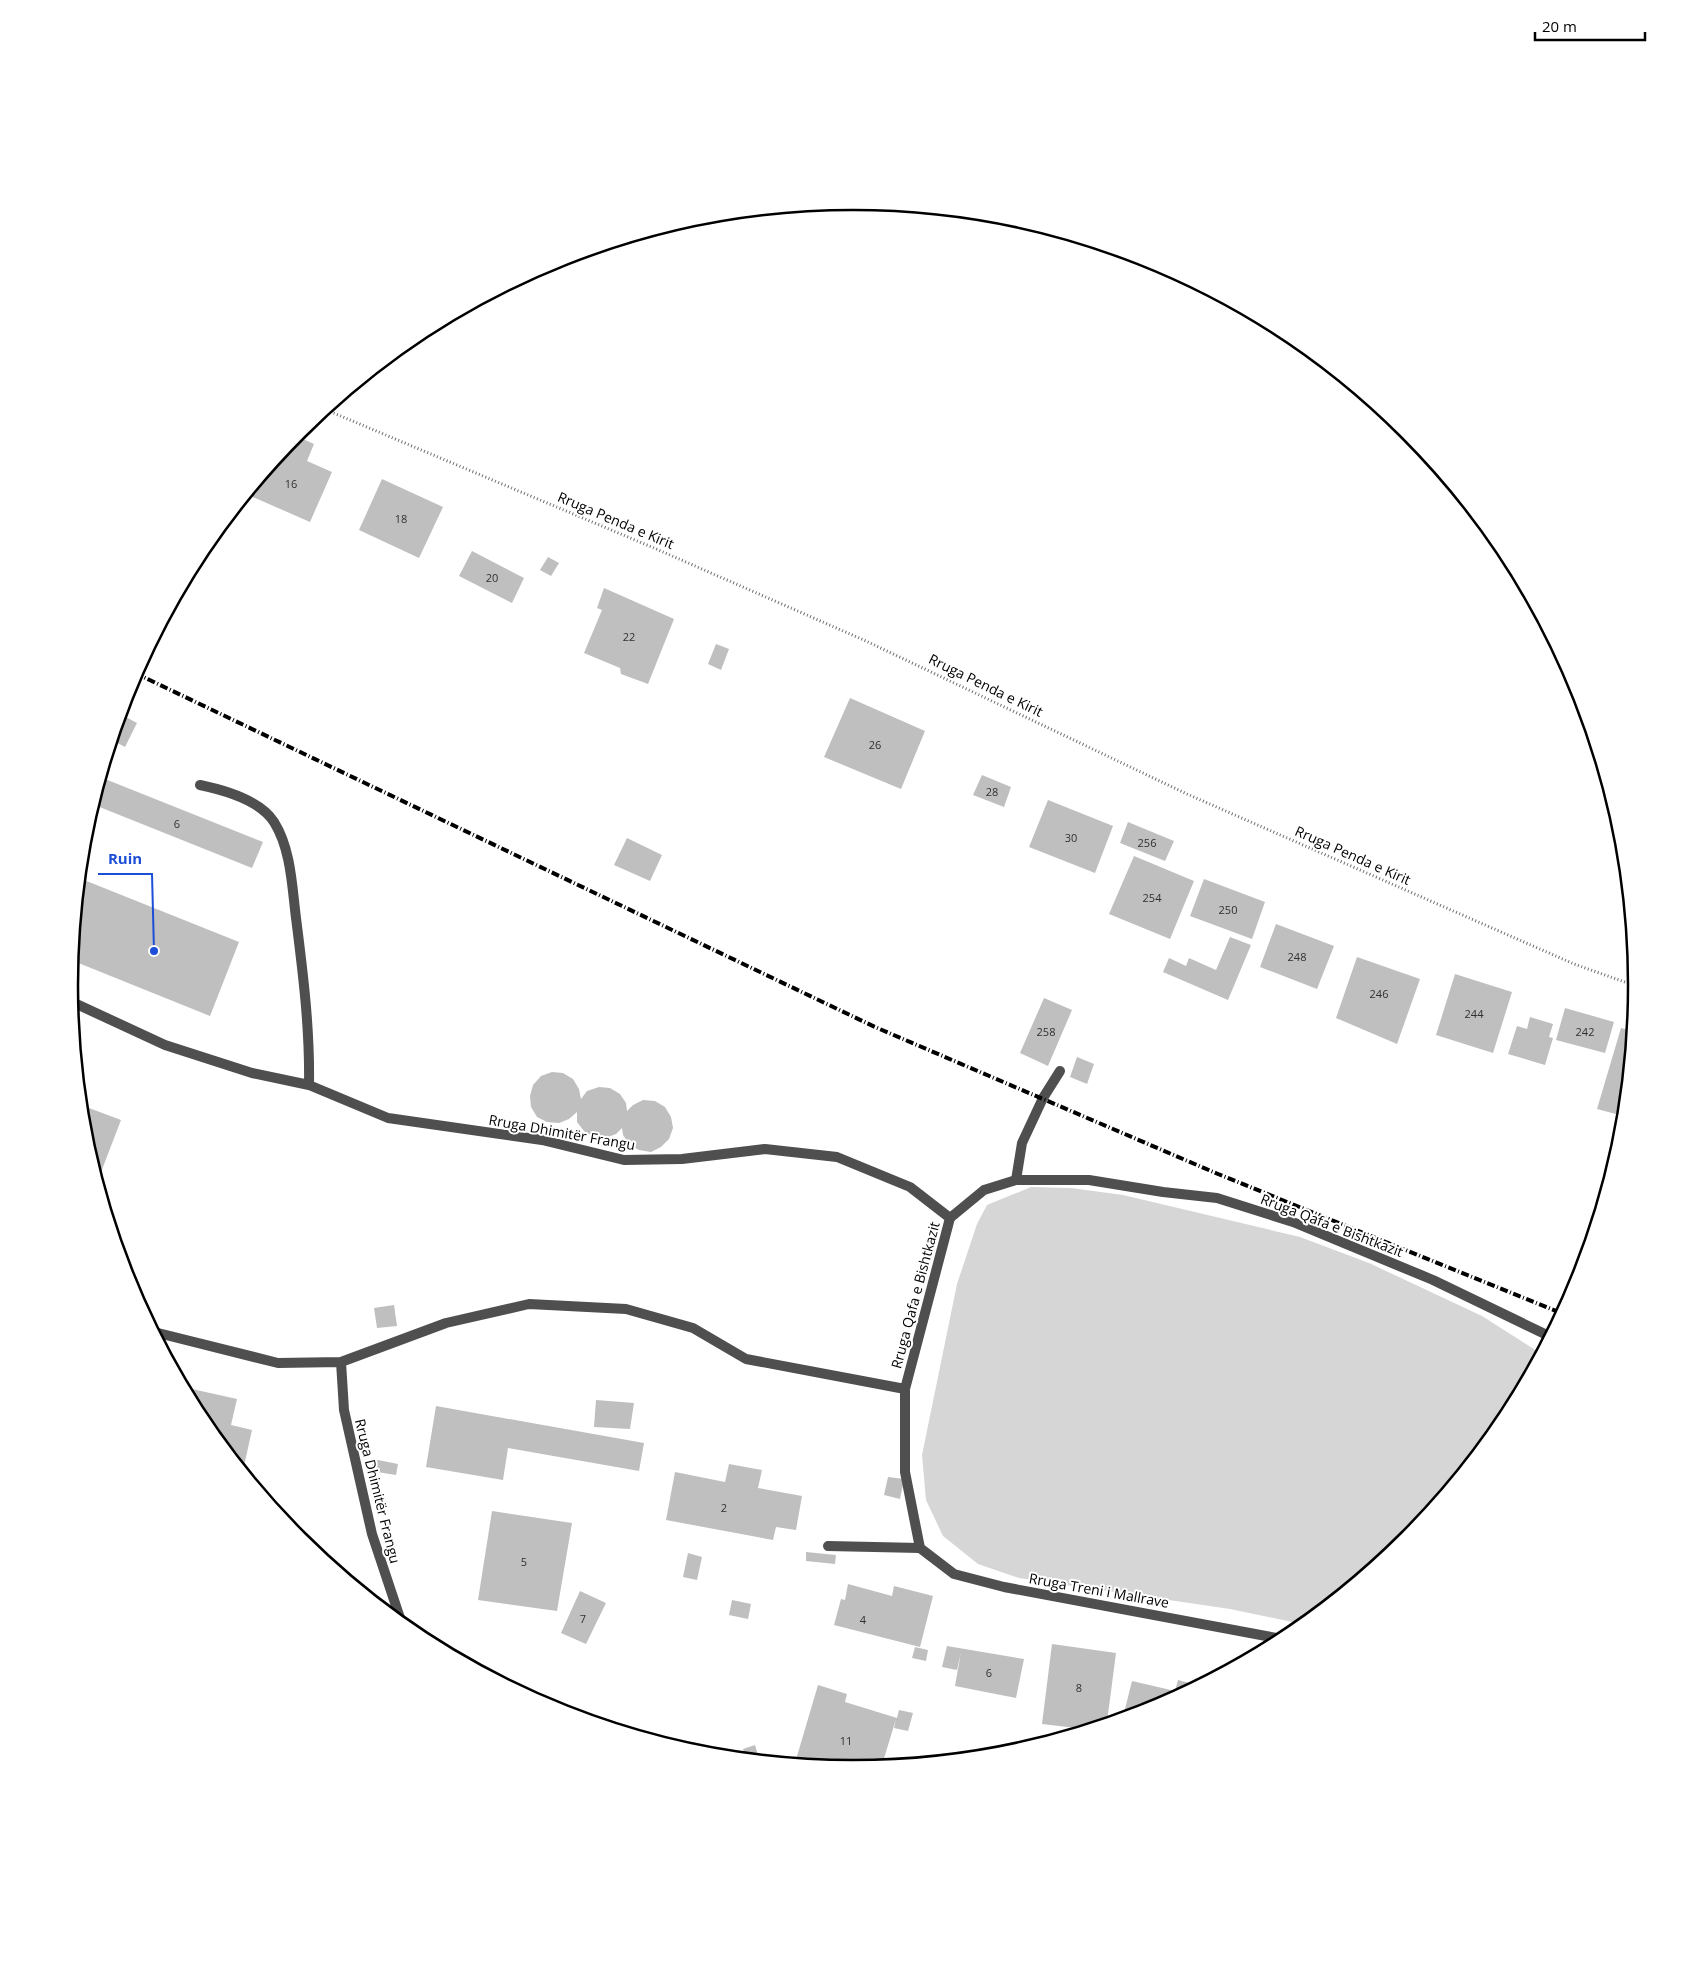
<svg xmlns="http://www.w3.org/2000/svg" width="1705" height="1969" viewBox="0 0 1705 1969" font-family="'Open Sans',sans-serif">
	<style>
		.green { fill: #d6d6d6 }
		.building { fill: #bfbfbf }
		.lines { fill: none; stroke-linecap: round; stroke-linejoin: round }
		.path { stroke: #717171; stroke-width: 3; stroke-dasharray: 1 2.5; stroke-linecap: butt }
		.lane { stroke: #4f4f4f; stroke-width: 10 }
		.street { stroke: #4f4f4f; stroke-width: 10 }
		.rail { stroke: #000; stroke-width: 4; stroke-dasharray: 8 2.5 1 2.5; stroke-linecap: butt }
		.labels { text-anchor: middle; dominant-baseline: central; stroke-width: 4; stroke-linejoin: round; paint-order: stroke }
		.number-label { font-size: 11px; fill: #303030 }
		.street-label { font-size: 14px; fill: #000; stroke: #fff }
		.rim { fill: none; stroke: #000; stroke-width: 2.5 }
		.leader { fill: none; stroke: #1d4ed8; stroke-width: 2 }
		.callout-dot { fill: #1d4ed8; stroke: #fff; stroke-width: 2 }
		.callout-label { font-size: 15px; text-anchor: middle; font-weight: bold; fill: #1d4ed8; stroke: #fff; stroke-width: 4; stroke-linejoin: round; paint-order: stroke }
	</style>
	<rect width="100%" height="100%" fill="#fff"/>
	<!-- green -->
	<path class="green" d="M1031,1187L1071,1188L1123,1195L1300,1237L1369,1263L1482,1316L1540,1353L1504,1420L1406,1539L1302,1624L1230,1609L1019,1578L978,1564L943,1536L926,1500L922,1455L957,1284L977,1224L987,1205Z"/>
	<!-- building -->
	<path class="building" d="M294,435L314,444L307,461L332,472L310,522L246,494L281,452L283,453Z
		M382,479L443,507L419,558L359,530Z
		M472,551L524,578L512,603L459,576Z
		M548,557L559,563L551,576L540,570Z
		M604,588L674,619L648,684L621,674L620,668L584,653L602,610L597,608Z
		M716,644L729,649L721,670L708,664Z
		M850,698L925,731L901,789L824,757Z
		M120,714L137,723L125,747L112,740Z
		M982,775L1011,787L1004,807L973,795Z
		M100,777L263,842L252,868L92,804Z
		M1048,800L1113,826L1095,873L1029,847Z
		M1128,822L1174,841L1165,861L1120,843Z
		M627,838L662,855L650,881L614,865Z
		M1134,856L1194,881L1170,939L1109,914Z
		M79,878L239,942L210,1016L71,960Z
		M1204,879L1265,902L1252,939L1190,916Z
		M1276,924L1334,946L1317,989L1260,967Z
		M1230,937L1251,945L1228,1000L1163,972L1169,958L1186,966L1189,958L1216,970Z
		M1357,957L1420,979L1397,1044L1336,1018Z
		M1455,974L1512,992L1493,1053L1436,1035Z
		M1044,998L1072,1010L1048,1066L1020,1053Z
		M1565,1008L1614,1022L1605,1053L1556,1040Z
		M1530,1017L1553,1024L1549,1037L1553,1038L1545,1065L1508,1054L1517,1026L1527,1029Z
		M1621,1028L1632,1031L1623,1116L1597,1109Z
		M1077,1057L1094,1064L1087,1084L1070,1077Z
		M552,1072L563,1073L573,1079L579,1089L581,1099L587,1091L599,1087L610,1088L620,1094L626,1103L627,1111L633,1105L643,1100L655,1101L665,1107L671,1117L673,1128L669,1139L661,1147L651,1152L639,1150L630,1145L623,1135L622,1128L616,1134L605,1138L594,1137L584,1131L577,1122V1112L569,1119L559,1123L547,1122L537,1117L531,1107L530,1096L533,1085L541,1076Z
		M81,1105L121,1120L98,1180L84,1137Z
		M394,1305L397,1326L377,1328L374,1308Z
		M183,1387L237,1399L231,1425L252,1430L244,1466L238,1465L201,1420Z
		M596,1400L634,1403L630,1429L594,1427Z
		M436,1406L644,1443L639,1471L508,1448L503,1480L426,1467Z
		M373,1459L398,1464L396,1475L371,1471Z
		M729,1464L762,1470L758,1488L802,1496L796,1530L776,1527L773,1540L666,1520L675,1472L725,1482Z
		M888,1477L904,1479L900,1499L884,1495Z
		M492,1511L572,1523L557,1611L478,1600Z
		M806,1552L836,1555L835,1564L806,1561Z
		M688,1553L702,1557L697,1580L683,1577Z
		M848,1584L892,1596L894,1586L933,1596L920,1647L834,1625L841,1599L845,1600Z
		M580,1591L606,1603L586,1644L561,1633Z
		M732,1600L751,1604L748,1619L729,1615Z
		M1052,1644L1116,1653L1107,1722L1085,1729L1042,1724Z
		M947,1646L1024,1659L1016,1698L955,1686L961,1652L957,1670L942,1667Z
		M915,1647L928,1650L926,1661L912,1658Z
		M1178,1680L1197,1685L1152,1709L1123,1717L1132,1681L1175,1691Z
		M818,1685L847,1694L845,1702L897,1718L899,1710L913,1713L908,1731L894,1728L896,1719L882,1765L852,1768L795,1763Z
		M755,1745L759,1759L746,1758L743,1749Z"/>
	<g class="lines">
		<!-- path -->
		<path class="path" d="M324,409L654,548L866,641L1187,794L1574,964L1636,986"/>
		<!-- lane -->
		<path class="lane" d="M200,785C224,790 260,800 274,822C291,849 292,886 296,918C303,973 310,1029 309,1085
			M70,1001L165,1045L252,1073L309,1085L388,1118L542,1140L624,1160L682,1159L765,1149L837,1157L910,1187L950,1218
			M1016,1180L1022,1143L1043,1098L1060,1071
			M828,1546L920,1548"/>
		<!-- street -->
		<path class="street" d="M154,1332L278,1363L341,1362L446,1323L529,1304L626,1309L693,1328L746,1359L905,1389
			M341,1362L344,1410L372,1534L402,1624
			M1282,1639L1004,1587L954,1574L920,1548L905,1472V1389L950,1218L984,1190L1016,1180H1089L1163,1192L1217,1198L1293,1222L1433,1280L1549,1336"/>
		<!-- rail -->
		<path class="rail" d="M135,673L875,1027L1218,1174L1561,1313"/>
	</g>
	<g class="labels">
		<!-- number labels -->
		<g class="number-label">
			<text x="291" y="483">16</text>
			<text x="401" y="518">18</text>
			<text x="492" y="577">20</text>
			<text x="629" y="636">22</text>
			<text x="875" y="744">26</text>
			<text x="992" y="791">28</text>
			<text x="177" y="823">6</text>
			<text x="1071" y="837">30</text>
			<text x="1147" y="842">256</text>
			<text x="1152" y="897">254</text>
			<text x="1228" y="909">250</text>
			<text x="1297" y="956">248</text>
			<text x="1379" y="993">246</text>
			<text x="1474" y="1013">244</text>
			<text x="1046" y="1031">258</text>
			<text x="1585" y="1031">242</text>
			<text x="724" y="1507">2</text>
			<text x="524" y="1561">5</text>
			<text x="583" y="1618">7</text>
			<text x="863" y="1619">4</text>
			<text x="989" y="1672">6</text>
			<text x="1079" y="1687">8</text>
			<text x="846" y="1740">11</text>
		</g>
		<!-- street labels -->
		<g class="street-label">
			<text transform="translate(616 520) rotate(23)">Rruga Penda e Kirit</text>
			<text transform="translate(986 685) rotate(26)">Rruga Penda e Kirit</text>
			<text transform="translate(1353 855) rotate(24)">Rruga Penda e Kirit</text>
			<text transform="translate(562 1132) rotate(10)">Rruga Dhimitër Frangu</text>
			<text transform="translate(1332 1225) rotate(21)">Rruga Qafa e Bishtkazit</text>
			<text transform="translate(915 1295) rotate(-75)">Rruga Qafa e Bishtkazit</text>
			<text transform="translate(378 1491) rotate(76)">Rruga Dhimitër Frangu</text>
			<text transform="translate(1099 1590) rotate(10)">Rruga Treni i Mallrave</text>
		</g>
	</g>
	<!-- crop -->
	<path d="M0 0H1705V1969H0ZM78 985a775 775 0 1 1 1550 0a775 775 0 1 1-1550 0Z" fill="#fff" fill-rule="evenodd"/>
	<path class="rim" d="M78 985a775 775 0 1 1 1550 0a775 775 0 1 1-1550 0Z"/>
	<!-- callouts -->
	<path class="leader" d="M154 951L152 874H98"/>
	<circle class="callout-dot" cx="154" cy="951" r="5"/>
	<g class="callout-label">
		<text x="125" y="864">Ruin</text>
	</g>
	<!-- scale -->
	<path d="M1535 32v8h110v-8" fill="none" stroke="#000000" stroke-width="2.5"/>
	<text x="1542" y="32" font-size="15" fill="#000000" stroke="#ffffff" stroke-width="4" paint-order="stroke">20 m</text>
</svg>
